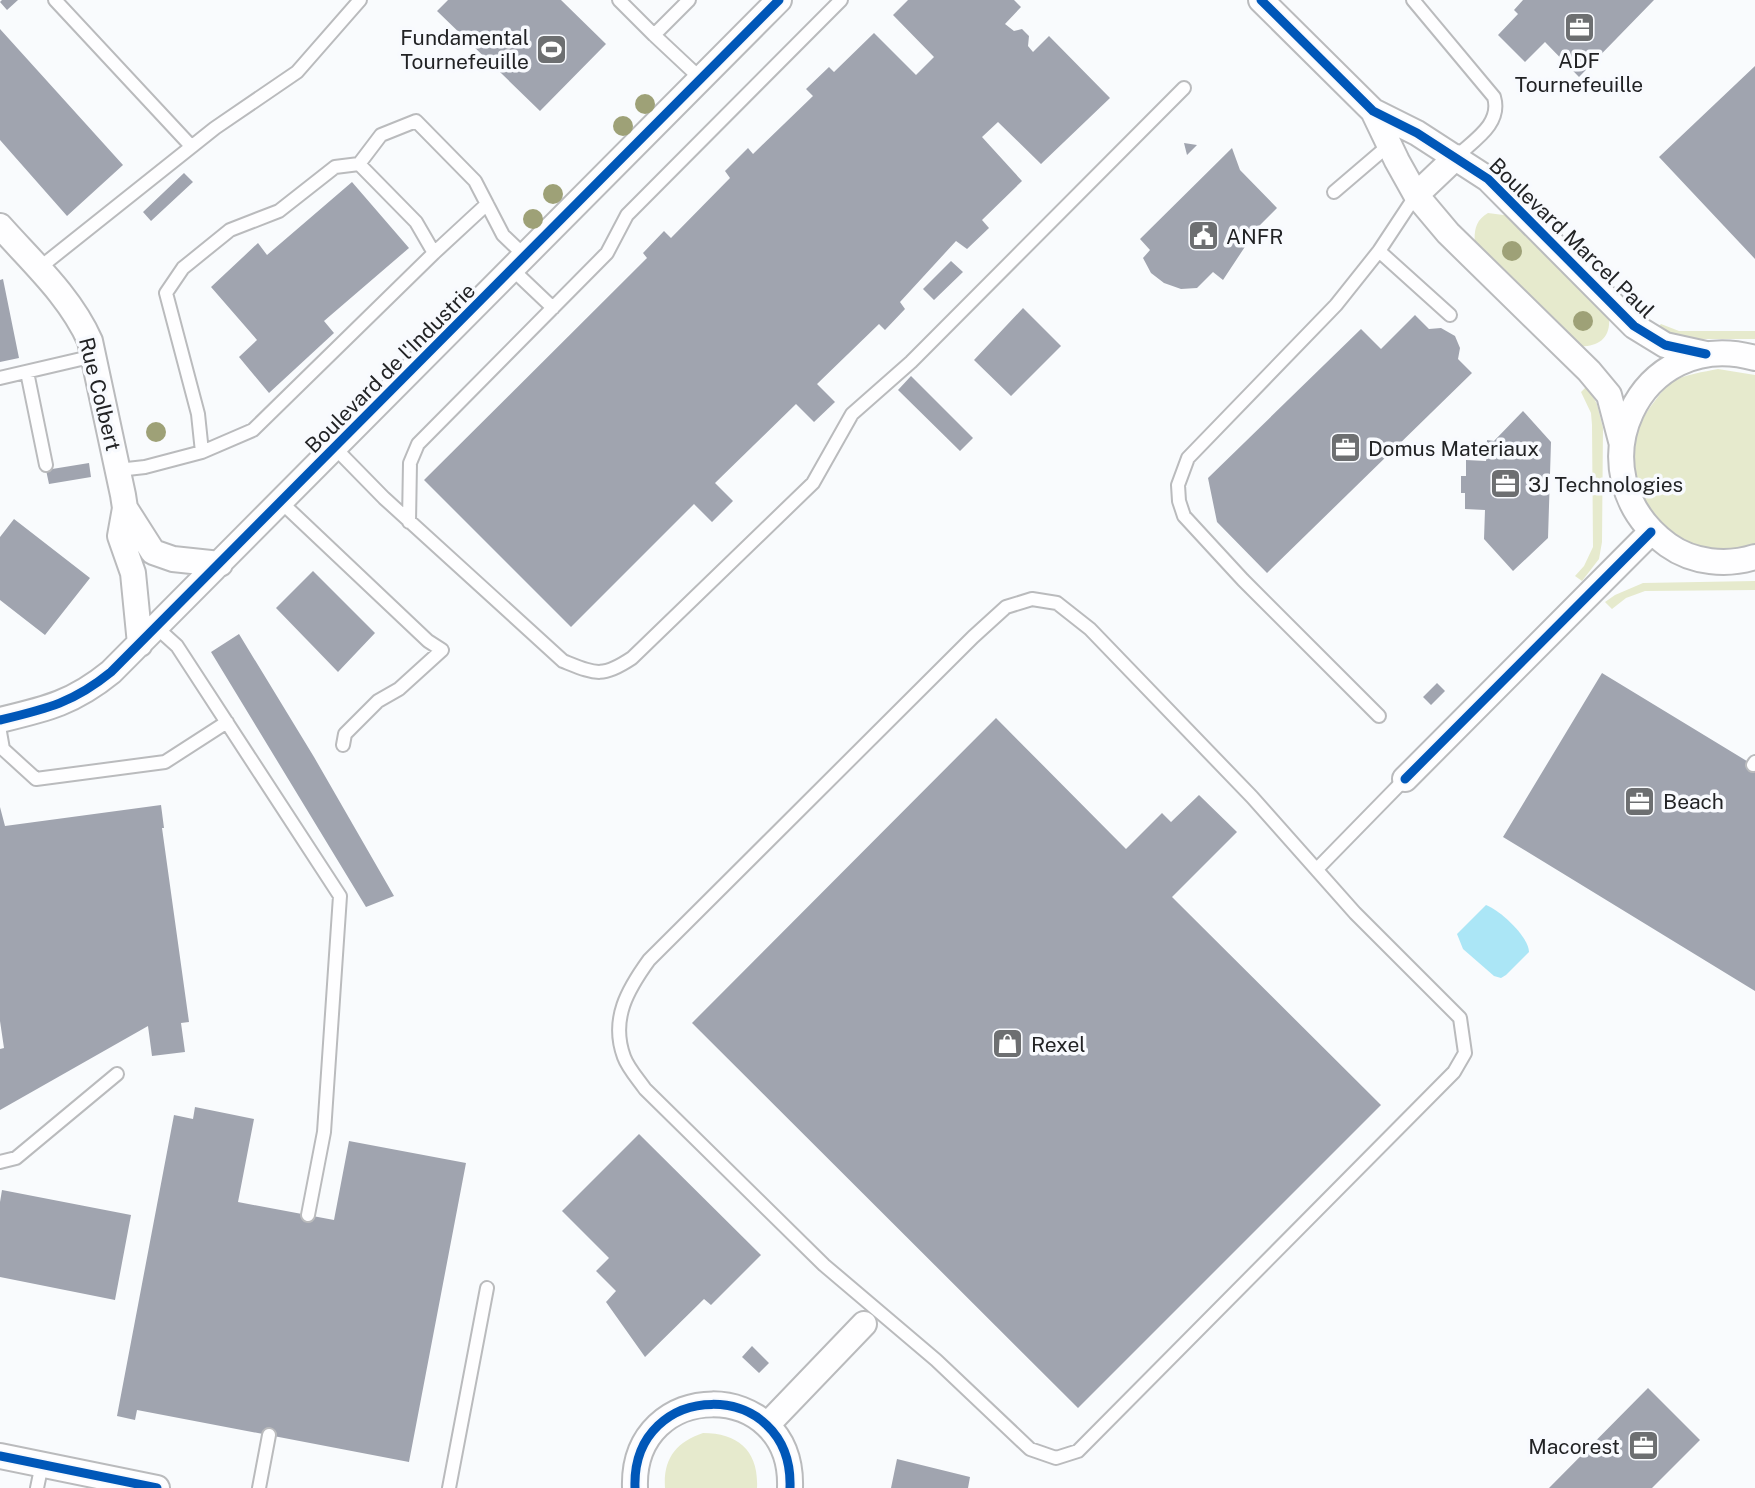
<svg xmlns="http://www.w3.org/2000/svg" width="1755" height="1488" viewBox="0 0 1755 1488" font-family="'Public Sans',sans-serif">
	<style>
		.green { fill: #e6eacd }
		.water { fill: #abe6f6 }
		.building { fill: #a0a4af }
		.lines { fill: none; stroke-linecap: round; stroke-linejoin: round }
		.lane-casing { stroke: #babbbd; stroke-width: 16 }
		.street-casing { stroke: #babbbd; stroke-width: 28 }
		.lane { stroke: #fefeff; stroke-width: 12 }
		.street { stroke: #fefeff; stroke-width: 24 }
		.cycleway-casing { stroke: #f8fafe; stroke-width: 13 }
		.cycleway { stroke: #0057b8; stroke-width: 9 }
		.tree { fill: #9ea177 }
		.labels { text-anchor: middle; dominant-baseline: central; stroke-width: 7; stroke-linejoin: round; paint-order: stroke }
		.poi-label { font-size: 21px; fill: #222325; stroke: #f8fafe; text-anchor: start }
		.street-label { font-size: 21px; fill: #222325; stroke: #f8fafe }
	</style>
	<rect width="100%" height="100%" fill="#f9fbfd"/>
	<!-- green -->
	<path class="green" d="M1488,213L1511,216L1609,318C1611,340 1596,348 1576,346L1475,247C1474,233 1474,221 1488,213Z
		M1661,324L1679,331H1755V339H1688L1674,337L1656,329Z
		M1718,369L1755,375V545C1744,548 1730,553 1718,552C1647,546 1607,465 1651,406C1657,398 1664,388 1672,382C1685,374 1704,372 1718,369Z
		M1587,386L1597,404L1603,428L1602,542L1599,559L1582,581L1575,576L1584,566L1593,547L1592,425L1591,413L1581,392Z
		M1755,581V590L1645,591L1626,598L1612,609L1605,602L1615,595L1643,583Z
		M703,1433C739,1433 759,1452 757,1488H665C663,1459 676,1442 703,1433Z"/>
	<!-- water -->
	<path class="water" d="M1486,905C1500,910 1529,937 1529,952L1506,975L1501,978L1494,976L1463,949L1457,934Z"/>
	<!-- building -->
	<path class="building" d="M2,0H18L7,10L0,2Z
		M448,0H561L606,44L540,111L437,11Z
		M908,0H1014L1021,7L1005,24L1014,31L1022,29L1029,36L1028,46L1033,52L1049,36L1110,98L1041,164L998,122L982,137L1022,181L982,220L989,228L967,249L956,241L900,302L905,309L885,330L879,324L817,384L835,402L814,422L796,404L715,483L733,501L712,522L694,504L571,627L424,480L647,258L643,253L664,231L671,238L730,178L725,171L748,148L753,154L813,96L806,89L829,67L834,72L874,33L916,75L934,57L893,15Z
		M1523,0H1654L1579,77L1545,42L1525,62L1498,35L1518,14L1514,10Z
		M0,29L123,165L67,216L0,140Z
		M1755,66V259L1659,157Z
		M1184,143L1197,145L1187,155Z
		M1232,148L1240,170L1277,208L1258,227L1223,280L1213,272L1197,288L1181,289L1164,283L1151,273L1143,258L1150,250L1140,239Z
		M184,173L193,182L151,221L143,212Z
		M352,182L409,248L324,321L334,333L269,393L239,357L257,340L211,287L258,243L267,255Z
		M951,261L963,272L934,300L923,289Z
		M3,279L19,358L0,362V280Z
		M1023,308L1061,346L1011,396L974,360Z
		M1415,315L1429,329L1441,328L1455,336L1460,348L1458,359L1472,373L1267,573L1217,522L1208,478L1361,329L1381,349Z
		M911,376L973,438L960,451L898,390Z
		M1523,411L1551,442L1548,538L1513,571L1484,539L1485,510L1465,509V493H1461V476H1466V460L1486,461L1487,440L1494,441Z
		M89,463L91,477L49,484L46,470Z
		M14,519L90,578L45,635L0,600V537Z
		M313,571L375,633L338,672L276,608Z
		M239,634L314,757L394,896L366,907L211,652Z
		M1602,673L1755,766V991L1503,837Z
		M1437,683L1445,691L1431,705L1423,697Z
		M996,718L1126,849L1162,813L1171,822L1199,795L1237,832L1172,897L1381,1105L1078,1408L692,1023Z
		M161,805L164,828H162L189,1022L181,1023L185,1052L152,1056L148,1026L0,1110V1049L4,1048L0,1021V807L5,826Z
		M195,1107L254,1119L238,1202L334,1220L349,1141L466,1163L409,1462L137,1410L135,1420L117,1416L174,1115L193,1119Z
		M639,1134L761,1255L711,1305L704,1299L645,1357L606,1302L616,1291L596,1271L609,1258L562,1211Z
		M2,1190L131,1215L115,1300L0,1277V1202Z
		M752,1346L769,1363L759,1373L742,1357Z
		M1648,1388L1700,1440L1652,1488H1549Z
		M897,1459L970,1477L968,1488H891Z"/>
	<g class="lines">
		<defs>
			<path id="lane" d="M55,0L191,146
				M619,0L654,35
				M689,0L654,35L701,79
				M1413,0L1494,97C1502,124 1474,140 1456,157
				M359,164L381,135L416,121L475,181L503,235L525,256
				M1334,192L1389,145
				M1379,251L1450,315
				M434,253L487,204
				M38,269L215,128L297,72L360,0
				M512,269L553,308
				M27,372L46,465
				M0,378L94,356
				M335,448L384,498L563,661C596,674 602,678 632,658L813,483L852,414L911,362L1184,88
				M118,470L145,467L202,452L253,430L434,253L416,222L359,164L335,167L279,211L230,230L183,268L166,293L198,414L202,452
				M281,502L428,641L442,650L399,689L378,701L345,734L343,745
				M409,522L410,463L418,444L607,253L627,215L841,0
				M1032,599L1057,603L1090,629L1252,797L1355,913L1460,1018L1465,1053L1454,1072L1078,1451L1056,1458L1030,1449L936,1360L824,1265L645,1089C638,1079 628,1068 624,1057C610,1019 628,989 649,960L973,637L1006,607Z
				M156,627L177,646L340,896L324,1132L308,1215
				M1379,716L1243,580L1184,516L1179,501L1178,485L1188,458L1336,305L1379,251L1416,195
				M0,732L3,749L36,779L165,762L227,722
				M1753,765L1755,762
				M1317,869L1405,779
				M0,1162L16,1158L117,1074
				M37,1488L42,1464
				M259,1488L269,1435
				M449,1488L487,1288"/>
			<path id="street" d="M1261,0L1373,111L1417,133L1488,179L1634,326L1665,345L1706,354
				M1373,111L1397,161L1416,195L1448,233L1589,371L1609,395L1621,441
				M1416,195L1456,157
				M0,226C32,262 70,296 90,341L123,495L125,508L120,536L133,573L140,644
				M1755,358C1639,325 1570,473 1668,545C1693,563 1727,566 1755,557
				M125,508L153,552L173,559L220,564
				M0,720C46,709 73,703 111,672L779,0
				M1405,779L1651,532
				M768,1424L864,1324
				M0,1456L157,1488
				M635,1488C631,1377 794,1376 790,1488"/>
		</defs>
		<!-- lane casing -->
		<use href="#lane" class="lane-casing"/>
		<!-- street casing -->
		<use href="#street" class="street-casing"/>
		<!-- lane -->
		<use href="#lane" class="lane"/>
		<!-- street -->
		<use href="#street" class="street"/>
		<defs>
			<path id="cycleway" d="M1261,0L1373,111L1417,133L1488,179L1634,326L1665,345L1706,354
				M0,720C46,709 73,703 111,672L779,0
				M1405,779L1651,532
				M0,1456L157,1488
				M635,1488C631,1377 794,1376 790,1488"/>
		</defs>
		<!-- cycleway casing -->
		<use href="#cycleway" class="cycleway-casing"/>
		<!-- cycleway -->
		<use href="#cycleway" class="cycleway"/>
	</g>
	<!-- trees -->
	<g class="tree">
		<circle cx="645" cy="104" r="10"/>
		<circle cx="623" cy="126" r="10"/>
		<circle cx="553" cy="194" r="10"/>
		<circle cx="533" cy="219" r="10"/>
		<circle cx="1512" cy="251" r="10"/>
		<circle cx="1583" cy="321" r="10"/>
		<circle cx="156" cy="432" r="10"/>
	</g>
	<!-- icons -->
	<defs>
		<symbol id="office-square" viewBox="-11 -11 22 22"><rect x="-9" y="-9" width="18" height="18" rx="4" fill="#6d6f71" stroke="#f8fafe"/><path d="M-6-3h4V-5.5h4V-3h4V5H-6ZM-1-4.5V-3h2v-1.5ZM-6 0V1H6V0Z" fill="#fff"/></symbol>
		<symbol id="stadium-square" viewBox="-11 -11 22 22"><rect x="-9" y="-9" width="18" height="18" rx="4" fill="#6d6f71" stroke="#f8fafe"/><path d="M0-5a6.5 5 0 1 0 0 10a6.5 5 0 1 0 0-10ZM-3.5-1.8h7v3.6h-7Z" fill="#fff"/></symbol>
		<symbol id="civic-square" viewBox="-11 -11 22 22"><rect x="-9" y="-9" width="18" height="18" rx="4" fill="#6d6f71" stroke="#f8fafe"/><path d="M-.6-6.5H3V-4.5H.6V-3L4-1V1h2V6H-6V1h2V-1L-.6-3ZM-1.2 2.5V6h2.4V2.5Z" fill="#fff"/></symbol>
		<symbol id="shop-square" viewBox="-11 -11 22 22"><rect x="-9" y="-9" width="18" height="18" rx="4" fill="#6d6f71" stroke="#f8fafe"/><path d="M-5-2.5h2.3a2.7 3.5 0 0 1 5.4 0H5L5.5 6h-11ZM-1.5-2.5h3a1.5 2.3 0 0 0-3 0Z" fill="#fff"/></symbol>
	</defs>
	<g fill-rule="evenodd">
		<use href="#office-square" x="1562" y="10" width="35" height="35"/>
		<use href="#stadium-square" x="534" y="32" width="35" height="35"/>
		<use href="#civic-square" x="1186" y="218" width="35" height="35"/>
		<use href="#office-square" x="1328" y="430" width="35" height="35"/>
		<use href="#office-square" x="1488" y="466" width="35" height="35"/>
		<use href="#office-square" x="1622" y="784" width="35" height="35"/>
		<use href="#shop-square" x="990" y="1026" width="35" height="35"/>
		<use href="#office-square" x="1626" y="1428" width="35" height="35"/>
	</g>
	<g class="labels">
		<!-- poi labels -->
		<g class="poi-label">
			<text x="529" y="37" text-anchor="end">Fundamental<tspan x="529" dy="24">Tournefeuille</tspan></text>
			<text x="1579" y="60" text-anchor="middle">ADF<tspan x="1579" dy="24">Tournefeuille</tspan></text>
			<text x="1226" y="236">ANFR</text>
			<text x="1368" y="448">Domus Materiaux</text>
			<text x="1528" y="484">3J Technologies</text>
			<text x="1663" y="801">Beach</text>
			<text x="1031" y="1044">Rexel</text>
			<text x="1620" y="1446" text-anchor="end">Macorest</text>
		</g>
		<!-- street labels -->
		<g class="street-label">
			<text transform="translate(1572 238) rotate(44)">Boulevard Marcel Paul</text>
			<text transform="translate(390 368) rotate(-45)">Boulevard de l'Industrie</text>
			<text transform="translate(100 394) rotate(76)">Rue Colbert</text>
		</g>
	</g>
</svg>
